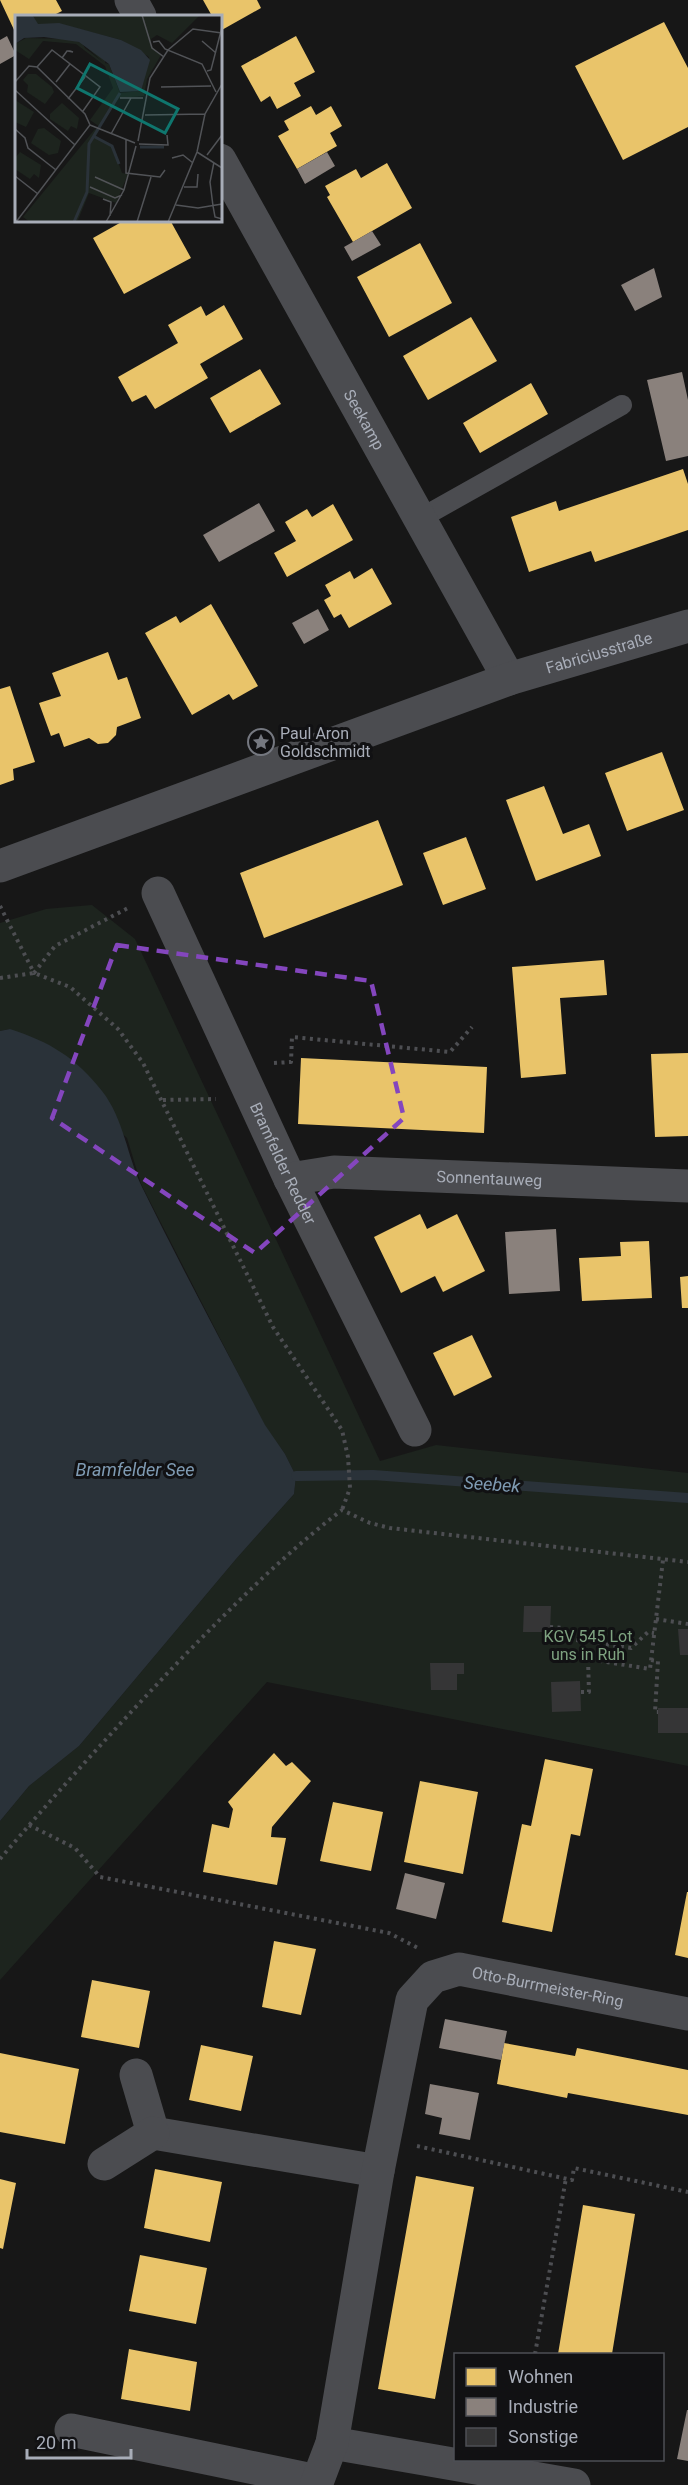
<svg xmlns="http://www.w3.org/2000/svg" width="688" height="2485" viewBox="0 0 688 2485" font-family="Roboto,sans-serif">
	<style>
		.green { fill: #1d241e }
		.water { fill: #2a3239 }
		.homes { fill: #e9c46a }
		.industry { fill: #8a817c }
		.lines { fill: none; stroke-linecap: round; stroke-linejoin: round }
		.stream { stroke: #2a3239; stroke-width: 10 }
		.building { fill: #353536 }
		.path { stroke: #4d4e52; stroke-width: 4; stroke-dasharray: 3 4.5; stroke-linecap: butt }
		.lane { stroke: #4b4c50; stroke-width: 20 }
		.street { stroke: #4b4c50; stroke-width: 33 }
		.marked { fill: none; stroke: #8446be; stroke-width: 4.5; stroke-dasharray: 12 8; stroke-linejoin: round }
		.labels { text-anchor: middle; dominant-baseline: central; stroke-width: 6; stroke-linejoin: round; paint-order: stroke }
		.street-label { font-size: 16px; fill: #a8adb8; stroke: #111113 }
		.poi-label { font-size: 16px; fill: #a8adb8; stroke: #111113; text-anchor: start }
		.park-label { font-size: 16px; fill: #7fa381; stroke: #111113 }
		.water-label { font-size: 18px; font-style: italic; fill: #7f9bb3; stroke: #111113 }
		.inset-river { fill: none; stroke: #2a3239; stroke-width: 3 }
		.inset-road { fill: none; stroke: #515357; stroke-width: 1.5 }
		.view { fill: #0f766e; fill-opacity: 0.15; stroke: #0f766e; stroke-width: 3 }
		.inset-edge { fill: none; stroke: #a8adb8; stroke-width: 3 }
	</style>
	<rect width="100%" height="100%" fill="#171717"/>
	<!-- green -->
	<path class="green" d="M92,905L135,939L380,1461L436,1445L688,1473V1766L267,1682L0,1980V1821L29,1786L79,1746L236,1559L294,1494L296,1476L285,1454L265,1426L141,1184L127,1138L10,1029L0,1031V923L46,909Z"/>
	<!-- water -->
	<path class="water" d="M10,1029C50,1042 75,1057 102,1091C124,1119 127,1156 142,1187C181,1267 224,1346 265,1425L285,1454L296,1476L294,1494L236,1559L79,1746L29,1786L0,1821V1031Z"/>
	<!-- homes -->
	<path class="homes" d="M0,0H56L62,11L52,16H16V34Z
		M203,0H257L261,8L220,31V16H212Z
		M664,22L688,68V127L623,160L575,66Z
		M296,36L315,72L294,83L301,96L277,109L270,96L261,102L241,66Z
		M311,106L316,115L331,106L342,126L330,133L337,146L297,169L278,136L289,130L284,121Z
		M387,163L412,208L353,242L327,197L330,195L325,186L356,169L361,178Z
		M125,220H170L191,258L124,294L93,238Z
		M420,243L452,303L389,337L357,277Z
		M224,305L243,339L200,364L208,378L155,409L146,395L132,402L118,377L178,343L168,325L201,306L206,316Z
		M471,317L497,361L428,400L403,356Z
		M260,369L281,404L230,433L210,398Z
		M531,383L548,414L480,453L463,423Z
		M683,469L688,484V530L595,562L591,551L529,572L511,517L556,501L559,511Z
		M333,504L353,540L287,577L274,553L296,541L285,522L307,509L312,517Z
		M372,568L392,604L349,628L341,614L334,618L324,600L331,596L325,585L350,571L354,579Z
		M211,604L258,686L233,700L229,694L192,715L145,633L176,616L180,623Z
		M108,652L118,680L127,677L141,718L117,727L116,735L108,743L98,744L89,738L64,747L59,733L51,736L39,703L61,696L52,673Z
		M10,686L35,762L13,769L14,780L0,785V689Z
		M662,752L684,810L627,831L605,773Z
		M544,786L563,834L589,824L601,856L536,881L506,800Z
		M378,820L403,885L264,938L240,873Z
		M466,837L486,889L443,905L423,853Z
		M604,960L607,995L560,998L566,1074L521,1078L512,967Z
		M688,1053V1136L655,1137L651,1054Z
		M301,1058L487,1067L484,1133L298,1124Z
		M420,1214L427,1229L457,1214L485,1271L443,1292L435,1276L401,1293L374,1237Z
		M649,1241L652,1298L582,1301L579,1258L621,1256L620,1242Z
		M688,1276V1308H682L680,1277Z
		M472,1335L492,1377L454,1396L433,1353Z
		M274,1753L286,1766L292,1762L311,1781L272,1827L271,1837L286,1838L277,1885L203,1872L212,1824L229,1828L233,1809L228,1802Z
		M545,1759L593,1769L580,1836L571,1834L552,1932L502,1922L522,1824L531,1826Z
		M420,1781L478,1792L463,1874L404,1862Z
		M333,1802L383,1812L371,1871L320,1861Z
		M687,1892H688V1958L675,1955Z
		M274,1941L316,1949L301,2015L262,2007Z
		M92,1980L150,1991L139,2048L81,2037Z
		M504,2043L575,2056L577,2048L688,2070V2115L568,2093L567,2098L497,2084Z
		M201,2045L253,2056L241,2111L189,2100Z
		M0,2053L79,2069L65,2144L0,2132Z
		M155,2169L222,2182L210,2242L144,2228Z
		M416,2176L474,2187L435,2399L378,2389Z
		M0,2179L16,2183L3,2249L0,2248Z
		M583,2205L635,2214L612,2354H558Z
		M140,2255L207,2268L196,2324L129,2311Z
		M129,2349L197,2362L190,2411L121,2399Z"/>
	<!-- industry -->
	<path class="industry" d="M7,36L16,55L0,64V40Z
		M327,152L335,166L305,184L297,169Z
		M372,231L381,245L352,261L344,247Z
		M654,268L662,297L635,311L621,285Z
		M682,372L688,400V456L666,461L647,380Z
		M259,503L275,531L219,562L203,535Z
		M318,609L329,630L304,644L292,623Z
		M556,1229L560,1291L509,1294L505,1232Z
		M405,1873L445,1883L436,1919L396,1909Z
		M445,2019L507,2031L501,2060L439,2048Z
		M430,2084L479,2093L470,2140L439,2134L442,2118L425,2114Z
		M687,2410H688V2461L677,2459Z"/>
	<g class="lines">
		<!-- stream -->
		<path class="stream" d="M296,1476L373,1475L688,1498"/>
	</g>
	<!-- building -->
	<path class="building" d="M524,1606H551L550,1632H523Z
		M678,1629H688V1655H680Z
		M430,1663H464V1674H457V1690H431Z
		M580,1681L581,1711L552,1712L551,1682Z
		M658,1708H688V1733H658Z"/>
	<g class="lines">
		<!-- path -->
		<path class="path" d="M0,906L34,973L55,946L128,908
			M0,978L34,973L70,987L118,1029L143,1063L273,1327L342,1430L348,1457L350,1488L342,1510
			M274,1063L291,1062L292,1037L450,1052L472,1027
			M163,1100L216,1099
			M656,1619L688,1624
			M550,1627L563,1628L562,1638L631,1648L648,1632L654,1633
			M651,1660L658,1661L655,1712H658
			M581,1692H589L588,1659L650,1669L663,1560
			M29,1825L75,1848L100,1877L389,1933L418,1948
			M0,1859C58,1791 119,1724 181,1659C233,1606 283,1555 342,1510L370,1523L390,1528L688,1562
			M417,2146L572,2180L574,2168L688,2192
			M535,2354L566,2178"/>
		<!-- lane -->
		<path class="lane" d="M421,518L622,405"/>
		<!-- street -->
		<g class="street">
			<path d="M131,0L140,16"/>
			<path id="s1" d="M220,160L509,679"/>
			<path id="s2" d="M0,866L509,679L688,626"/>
			<path id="s3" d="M158,893L290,1179L415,1430"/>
			<path id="s4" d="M290,1179L334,1172L688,1186"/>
			<path d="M136,2075L153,2133L378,2171"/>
			<path d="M104,2164L153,2133"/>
			<path d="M71,2430L317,2481"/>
			<path d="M332,2443L574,2485"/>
			<path id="s5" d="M316,2485L332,2443L378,2171L412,2000L433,1977L459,1969L688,2014"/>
		</g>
	</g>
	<!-- marked area -->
	<path class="marked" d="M117,945L371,981L404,1118L255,1253L52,1118Z"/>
	<!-- icons -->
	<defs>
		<symbol id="sight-ring" viewBox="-11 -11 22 22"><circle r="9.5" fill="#111113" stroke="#757880" stroke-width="1.5"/><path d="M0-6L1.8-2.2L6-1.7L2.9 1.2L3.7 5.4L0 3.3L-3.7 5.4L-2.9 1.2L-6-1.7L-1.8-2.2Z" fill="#757880"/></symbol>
	</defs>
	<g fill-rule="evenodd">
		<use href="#sight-ring" x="246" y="727" width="30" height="30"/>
	</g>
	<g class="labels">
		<!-- street labels -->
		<g class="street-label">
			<text stroke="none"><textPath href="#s1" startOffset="297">Seekamp</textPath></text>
			<text stroke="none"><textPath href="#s2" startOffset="636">Fabriciusstraße</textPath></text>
			<text stroke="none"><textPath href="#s3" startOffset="298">Bramfelder Redder</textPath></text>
			<text stroke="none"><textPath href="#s4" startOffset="200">Sonnentauweg</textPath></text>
			<text stroke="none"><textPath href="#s5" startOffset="644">Otto-Burrmeister-Ring</textPath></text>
		</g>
		<!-- poi labels -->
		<g class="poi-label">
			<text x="280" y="733">Paul Aron<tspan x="280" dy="18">Goldschmidt</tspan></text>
		</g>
		<!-- park labels -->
		<g class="park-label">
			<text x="588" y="1636">KGV 545 Lot<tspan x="588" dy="18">uns in Ruh</tspan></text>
		</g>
		<!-- water labels -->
		<g class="water-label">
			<text x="135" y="1469">Bramfelder See</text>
			<text transform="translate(492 1484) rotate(4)">Seebek</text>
		</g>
	</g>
	<!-- overview -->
	<g transform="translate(15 15)">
		<rect width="207" height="207" fill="#171717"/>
		<path d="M15,0H185L157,28L142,20L136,24V31L146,40L132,64L129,81L104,83L85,112L75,105L98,73L90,51L61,29L28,26L14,44L0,35V29L11,23L54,24L67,28L70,33L88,47L69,30L81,32L90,41V48L94,49L105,78L126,76L134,42L106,25L45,9H22ZM13,59H21L37,72L39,77L30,89L12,77L13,70L8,65ZM0,85L19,97L11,112L0,107ZM47,88L64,103L62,114L56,111L53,116L35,104V99ZM29,113L46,126L43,138L34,140L16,128L23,114ZM80,114L84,115L80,123L98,132L107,158L113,159L101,188L74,178L63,205L89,206L15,207L8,202ZM5,137L26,150L24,163L19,159L15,164L0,154V143Z" fill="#1d241e"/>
		<path d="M0,0L18,1L23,9L44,8L106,25L126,35L135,45L126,76L105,77L94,49L64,27L29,22L9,23L0,29Z" fill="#2a3239"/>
		<path class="inset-river" d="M80,122L97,131L104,149M125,132H149M59,207L72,177L74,129L105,78"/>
		<path class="inset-road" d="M127,0L137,33L149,42M187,26L201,38M138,27L144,26L150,34L187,49L201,77M47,43L52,36H55L58,37L53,36M22,52L37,35L85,72L68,96M192,56L196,55L207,12M0,67L14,51L22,52L70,99L75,110L1,207M41,67L55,49M146,72L196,71M0,75L60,130M105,83H128M53,84L70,62M130,100L190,99M75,110L120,128M0,114L10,123L13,133L41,155M96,119L116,83M111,124V158L145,162L150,155M123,126L135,63L153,35L178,14L207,18M124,129L153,130L152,120M182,137L207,153M192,140L207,120M157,143L168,140L178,148M199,147L195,167L198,191L200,202L207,204M0,161L23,179M80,162L109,175M75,172L100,183L107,180M169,172H182L183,159M88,184L96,187L95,201M161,190L183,193L207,189M91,207L109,175L121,131M122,207L136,162M153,207L182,137L190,99L207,69"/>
		<path class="view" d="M75,49L163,94L150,118L62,73Z"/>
		<rect width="207" height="207" class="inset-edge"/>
	</g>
	<!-- legend -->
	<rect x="454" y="2353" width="210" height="108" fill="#111113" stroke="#4d4f55" stroke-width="1.5"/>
	<rect x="466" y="2368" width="30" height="18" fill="#e9c46a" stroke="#4d4f55" stroke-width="1.5"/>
	<text x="508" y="2383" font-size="18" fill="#a8adb8">Wohnen</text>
	<rect x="466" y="2398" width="30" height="18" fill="#8a817c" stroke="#4d4f55" stroke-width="1.5"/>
	<text x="508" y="2413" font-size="18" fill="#a8adb8">Industrie</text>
	<rect x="466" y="2428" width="30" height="18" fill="#353536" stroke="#4d4f55" stroke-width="1.5"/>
	<text x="508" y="2443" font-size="18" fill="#a8adb8">Sonstige</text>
	<!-- scale -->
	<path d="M27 2449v9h104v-9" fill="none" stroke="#a8adb8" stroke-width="3"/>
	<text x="36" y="2449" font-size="18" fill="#a8adb8" stroke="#111113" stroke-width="4.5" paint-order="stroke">20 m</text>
</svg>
